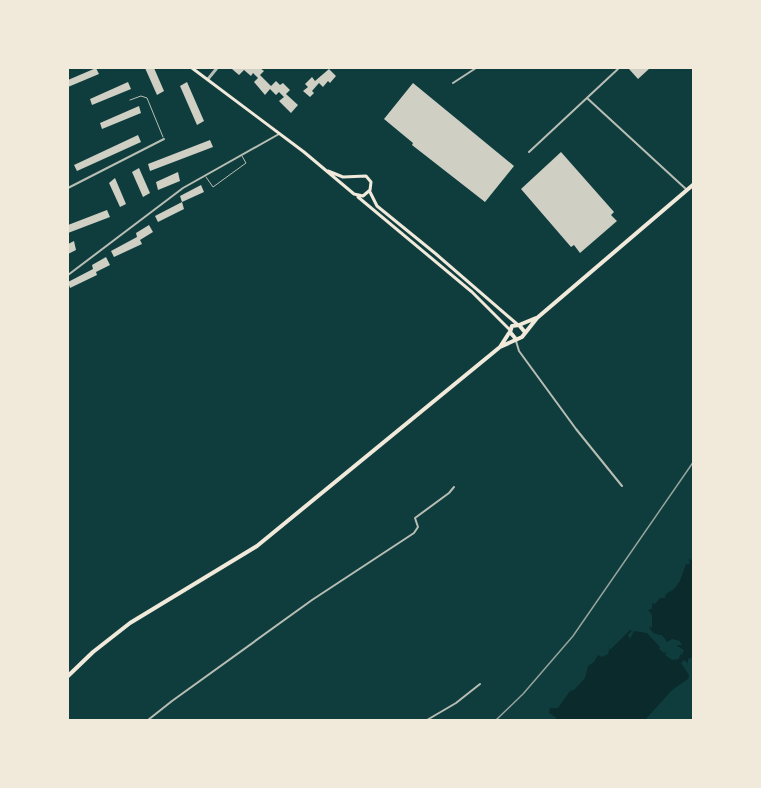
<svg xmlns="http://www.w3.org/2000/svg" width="761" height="788" viewBox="0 0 761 788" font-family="'Golos Text',sans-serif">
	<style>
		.water { fill: #0a2a2b }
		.building { fill: #cfcfc3 }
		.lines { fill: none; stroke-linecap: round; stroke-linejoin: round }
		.service { stroke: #b8beb3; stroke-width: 1 }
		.minor { stroke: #b8beb3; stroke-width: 2 }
		.tertiary { stroke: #b8beb3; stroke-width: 3 }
		.secondary { stroke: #f1e9da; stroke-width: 3 }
		.trunk { stroke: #f1e9da; stroke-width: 4 }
		.rail { stroke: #97a49c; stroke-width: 1.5 }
	</style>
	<rect width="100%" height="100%" fill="#0f3d3e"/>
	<!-- water -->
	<path class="water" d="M693,556V657L688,659V663L684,660L681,663L689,675L688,679L672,690L645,720H553L557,718L549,713L550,708H558L570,691L574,690L585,678L588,666L594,662L598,655L602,657L608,654L610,647V650L630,630L632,631L628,635L630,639L634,631L647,633L660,647L659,649L664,653L667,652L665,655L672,660L679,659L680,654L682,655L684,650L677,646V645H682L680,641L672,639L667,642L662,635C656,635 651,633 649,626L652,628V615L648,610L652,609V603L655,604L660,598H665L666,594L674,589L680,581L686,564H690L689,559L692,560Z"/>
	<!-- building -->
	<path class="building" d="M96,68L99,74L68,87V80Z
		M145,68H154L164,91L157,95Z
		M234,68H260L264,71L260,75L271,86L276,81L280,85L283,83L290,90L286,94L298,105L291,113L279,101L284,97L279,92L276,95L270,89L265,95L254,82L258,78L253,73L251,76L244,70L239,75L232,69Z
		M631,68H650L638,79L629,69Z
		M329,69L336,76L330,83L328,81L323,87L319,83L312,91L314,93L310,97L303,91L308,87L305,84L312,77L315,81Z
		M128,82L131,89L92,105L90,99Z
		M187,82L204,121L197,125L180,86Z
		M413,83L514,166L485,202L412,145L413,143L384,119Z
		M139,106L141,113L102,129L100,123Z
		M138,135L141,142L77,171L74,165Z
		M210,140L213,147L150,171L148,164Z
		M561,152L614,212L611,215L617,221L580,253L574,245L571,247L521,189Z
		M139,168L150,193L143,197L132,172Z
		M178,172L180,181L158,190L156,182Z
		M115,178L126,204L120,207L109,183Z
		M201,185L204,192L182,202L180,196Z
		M182,202L184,209L158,222L155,216Z
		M107,210L110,217L68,233V225Z
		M149,225L153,232L140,240L142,244L114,257L111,251L137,237L136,233Z
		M74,241L76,250L68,254V244Z
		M106,257L110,265L96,272L97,275L70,288L68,282L93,269L92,265Z"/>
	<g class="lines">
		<!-- service -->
		<path class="service" d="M130,100L141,96L147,98L163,137
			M206,177L213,187L246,163L242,156"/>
		<!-- minor -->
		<path class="minor" d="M453,83L476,68
			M587,98L687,190
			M529,152L619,68
			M68,188L164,139
			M68,275L183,188L279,134
			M516,341L519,351L576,429L622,486
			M148,720L172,701L312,600L414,533L418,527L415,518L449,493L454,487
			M427,720L456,703L480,684"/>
		<!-- tertiary -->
		<path class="tertiary" d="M208,79L217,68"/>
		<!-- secondary -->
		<path class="secondary" d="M192,68L304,152L354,194L363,196L370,190L371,182L366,176L343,177L328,171
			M370,192L377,206L436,254L517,324
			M358,197L472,292L510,330"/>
		<!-- trunk -->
		<path class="trunk" d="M519,325L536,318
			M515,338L510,332L512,326L519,325L524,331
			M500,347L509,333
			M68,676L93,652L130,623L257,546L500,347L522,337L537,318L694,184"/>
		<!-- rail -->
		<path class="rail" d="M496,720L523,694L573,636L694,461"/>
	</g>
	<!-- border -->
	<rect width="761" height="788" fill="none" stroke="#f1e9da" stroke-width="138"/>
</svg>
